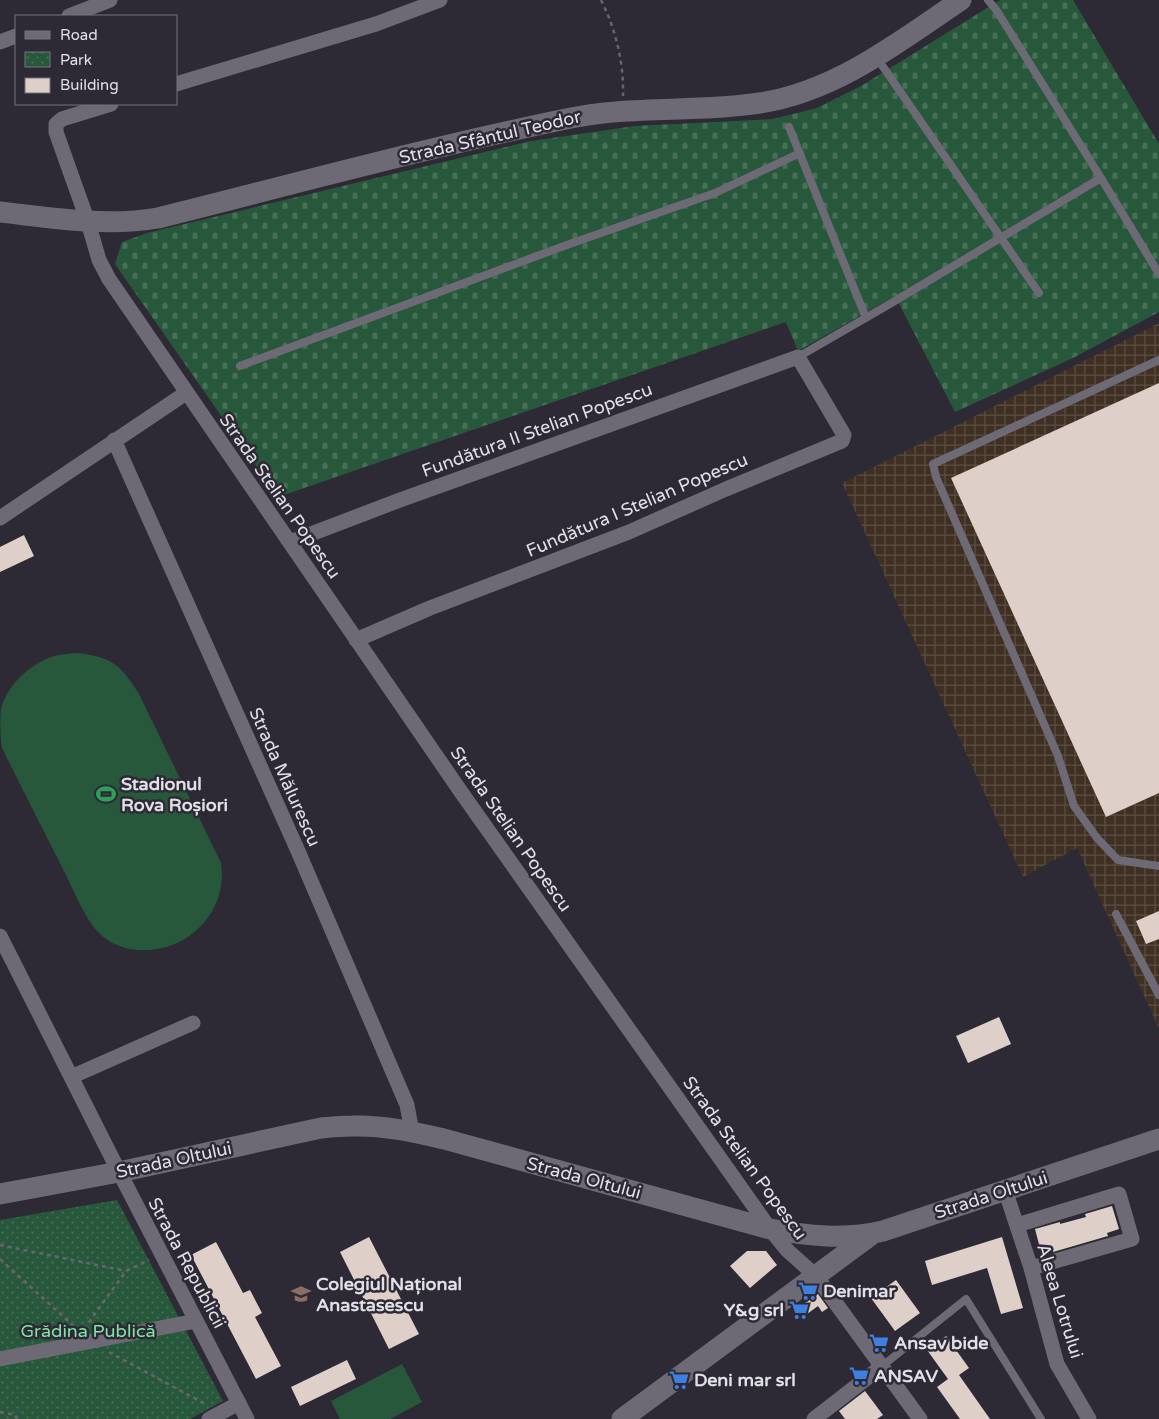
<svg xmlns="http://www.w3.org/2000/svg" width="1159" height="1419" viewBox="0 0 1159 1419" font-family="'Varela Round',sans-serif">
	<style>
		.industrial { fill: url(#industrial-grid) }
		.grass { fill: #28583b }
		.cemetery { fill: url(#cemetery-stones) }
		.park { fill: url(#park-dots) }
		.building { fill: #dfcfc9 }
		.lines { fill: none; stroke-linecap: round; stroke-linejoin: round }
		.path { stroke: #68656f; stroke-width: 2.5; stroke-dasharray: 4 4; stroke-linecap: butt }
		.lane { stroke: #6d6a76; stroke-width: 8 }
		.street { stroke: #6d6a76; stroke-width: 15 }
		.secondary { stroke: #6d6a76; stroke-width: 21 }
		.labels { text-anchor: middle; dominant-baseline: central; stroke-width: 5; stroke-linejoin: round; paint-order: stroke }
		.street-label { font-size: 18px; fill: #e2e0e7; stroke: #2d2a35 }
		.poi-label { font-size: 18px; font-weight: bold; fill: #e2e0e7; stroke: #2d2a35; text-anchor: start }
		.park-label { font-size: 18px; fill: #7fe6a5; stroke: #2d2a35 }
	</style>
	<defs>
		<pattern id="industrial-grid" width="8" height="8" patternUnits="userSpaceOnUse" patternTransform="scale(1.25)"><rect width="8" height="8" fill="#3f3023"/><path d="M0 4h8M4 0v8" fill="none" stroke="#5a4e43"/></pattern>
		<pattern id="cemetery-stones" width="16" height="16" patternUnits="userSpaceOnUse" patternTransform="scale(1.25)"><rect width="16" height="16" fill="#28583b"/><path d="M2 7V4a2 2 0 0 1 4 0v3zM10 15v-3a2 2 0 0 1 4 0v3z" fill="#477057"/></pattern>
		<pattern id="park-dots" width="8" height="8" patternUnits="userSpaceOnUse" patternTransform="scale(1.25)"><rect width="8" height="8" fill="#28583b"/><path d="M2 2h.1M6 6h.1" fill="none" stroke="#477057" stroke-width="1.8" stroke-linecap="round"/></pattern>
	</defs>
	<rect width="100%" height="100%" fill="#2d2a35"/>
	<!-- industrial -->
	<path class="industrial" d="M1159,323V1029L1077,848L1023,877L842,483Z"/>
	<!-- grass -->
	<path class="grass" d="M77,653C112,657 121,665 139,694L221,863C225,890 215,916 193,933C168,954 124,958 99,933C85,919 74,891 65,873C44,832 23,790 2,748C0,736 0,721 1,709C7,685 30,664 54,656C61,654 70,654 77,653Z
		M402,1364L422,1402L390,1419H340L331,1401Z"/>
	<!-- cemetery -->
	<path class="cemetery" d="M1000,0H1073L1159,144V312L1073,358L955,412L895,296L798,351L786,322L278,497L115,264L122,242L147,233L531,141L635,126L773,119L817,108L861,86Z"/>
	<!-- park -->
	<path class="park" d="M117,1200L223,1401L190,1419H0V1220Z"/>
	<!-- building -->
	<path class="building" d="M1159,383V793L1106,817L951,478Z
		M24,535L34,556L0,572V547Z
		M1159,911V939L1146,944L1136,921Z
		M999,1017L1011,1044L968,1063L956,1036Z
		M1112,1206L1119,1229L1107,1233L1108,1236L1053,1252L1052,1249L1041,1252L1035,1229L1060,1222V1224L1086,1217L1085,1214Z
		M369,1237L419,1334L389,1349L340,1252Z
		M1002,1237L1023,1308L1001,1314L987,1268L932,1285L925,1261Z
		M216,1242L243,1293L250,1290L262,1313L255,1317L281,1366L256,1379L191,1255Z
		M747,1251H766L777,1265L750,1288L730,1266Z
		M896,1280L920,1313L895,1331L871,1298Z
		M818,1294L828,1308L822,1312L818,1306L807,1314L802,1305Z
		M946,1336L969,1368L959,1375L990,1419H960L937,1387L948,1379L927,1350Z
		M347,1360L356,1379L300,1406L291,1387Z
		M865,1391L883,1415L877,1419H845L839,1411Z"/>
	<g class="lines">
		<!-- path -->
		<path class="path" d="M601,0C616,30 624,63 623,96
			M0,1245L126,1271
			M0,1259L78,1330
			M84,1329L126,1271L149,1260
			M109,1352L207,1405
			M0,1412L15,1415L17,1419"/>
		<!-- lane -->
		<path class="lane" d="M988,0L997,11L1101,178L1159,274
			M877,58L1039,293
			M789,127L866,318
			M798,357L888,305L1101,178
			M1159,360L933,464L936,477L1058,756L1074,806L1097,838L1118,860L1159,866
			M240,366L564,246L715,193L800,153
			M1116,914L1159,995
			M881,1367L966,1299L1041,1419"/>
		<!-- street -->
		<path class="street" d="M69,16L110,0
			M0,42L16,36
			M176,84L376,24L440,0
			M111,104L62,119L56,124V132L88,222L99,260L109,279L461,792L770,1229L787,1250L816,1276L920,1419
			M114,440L298,851L407,1105L412,1132
			M0,518L186,393
			M290,542L400,500L798,357L844,435L842,441L726,489L629,532L430,608L356,640
			M0,936L112,1158L247,1419
			M71,1077L193,1023
			M1005,1190L1031,1268L1057,1364L1089,1419
			M1017,1225L1119,1194L1132,1239L1031,1268
			M0,1359L196,1321
			M209,1419L239,1403
			M814,1419L881,1367"/>
		<!-- secondary -->
		<path class="secondary" d="M0,212C53,218 105,227 158,218C294,184 429,147 566,119C630,105 695,113 760,103C837,91 898,42 961,0
			M0,1194L119,1172L321,1128C331,1127 341,1126 352,1126C383,1125 414,1132 444,1139L770,1229C808,1236 845,1240 883,1231L1159,1139
			M622,1419L871,1235"/>
	</g>
	<!-- icons -->
	<defs>
		<symbol id="stadium-bare" viewBox="-9 -9 18 18"><path d="M0-5a6.5 5 0 1 0 0 10a6.5 5 0 1 0 0-10ZM-3.5-1.8h7v3.6h-7Z" fill="#2e9e5b" stroke="#2d2a35" stroke-width="2.5" paint-order="stroke"/></symbol>
		<symbol id="supermarket-bare" viewBox="-9 -9 18 18"><path d="M-6-5.5h2.5l.6 2H6L4.5 2H-2.5L-4.4-4H-6ZM-1.5 3.2a1.3 1.3 0 1 0 .1 0ZM3 3.2a1.3 1.3 0 1 0 .1 0Z" fill="#3f7fe0" stroke="#2d2a35" stroke-width="2.5" paint-order="stroke"/></symbol>
		<symbol id="university-bare" viewBox="-9 -9 18 18"><path d="M0-5L7-2L0 1L-7-2ZM-4 1L0 2.5L4 1V4Q0 6-4 4Z" fill="#8d6e63" stroke="#2d2a35" stroke-width="2.5" paint-order="stroke"/></symbol>
	</defs>
	<g fill-rule="evenodd">
		<use href="#stadium-bare" x="92" y="780" width="28" height="28"/>
		<use href="#supermarket-bare" x="794" y="1277" width="28" height="28"/>
		<use href="#university-bare" x="287" y="1280" width="28" height="28"/>
		<use href="#supermarket-bare" x="785" y="1296" width="28" height="28"/>
		<use href="#supermarket-bare" x="865" y="1329" width="28" height="28"/>
		<use href="#supermarket-bare" x="845" y="1362" width="28" height="28"/>
		<use href="#supermarket-bare" x="665" y="1366" width="28" height="28"/>
	</g>
	<g class="labels">
		<!-- street labels -->
		<g class="street-label">
			<text transform="translate(490 137) rotate(-13)">Strada Sfântul Teodor</text>
			<text transform="translate(537 430) rotate(-20)">Fundătura II Stelian Popescu</text>
			<text transform="translate(280 496) rotate(55)">Strada Stelian Popescu</text>
			<text transform="translate(637 505) rotate(-23)">Fundătura I Stelian Popescu</text>
			<text transform="translate(285 777) rotate(66)">Strada Mălurescu</text>
			<text transform="translate(511 829) rotate(55)">Strada Stelian Popescu</text>
			<text transform="translate(745 1158) rotate(54)">Strada Stelian Popescu</text>
			<text transform="translate(174 1160) rotate(-12)">Strada Oltului</text>
			<text transform="translate(584 1178) rotate(15)">Strada Oltului</text>
			<text transform="translate(991 1195) rotate(-18)">Strada Oltului</text>
			<text transform="translate(187 1263) rotate(62)">Strada Republicii</text>
			<text transform="translate(1060 1301) rotate(73)">Aleea Lotrului</text>
		</g>
		<!-- poi labels -->
		<g class="poi-label">
			<text x="121" y="784">Stadionul<tspan x="121" dy="21">Rova Roșiori</tspan></text>
			<text x="316" y="1284">Colegiul Național<tspan x="316" dy="21">Anastasescu</tspan></text>
			<text x="823" y="1291">Denimar</text>
			<text x="784" y="1310" text-anchor="end">Y&amp;g srl</text>
			<text x="894" y="1343">Ansav bide</text>
			<text x="874" y="1376">ANSAV</text>
			<text x="694" y="1380">Deni mar srl</text>
		</g>
		<!-- park labels -->
		<g class="park-label">
			<text x="88" y="1331">Grădina Publică</text>
		</g>
	</g>
	<!-- legend -->
	<rect x="15" y="15" width="162" height="90" fill="#2d2a35" stroke="#75737c"/>
	<rect x="25" y="31" width="25" height="8" fill="#6d6a76" stroke="#75737c"/>
	<text x="60" y="40" font-size="15" fill="#e2e0e7">Road</text>
	<rect x="25" y="52" width="25" height="15" fill="url(#park-dots)" stroke="#75737c"/>
	<text x="60" y="65" font-size="15" fill="#e2e0e7">Park</text>
	<rect x="25" y="78" width="25" height="15" fill="#dfcfc9" stroke="#75737c"/>
	<text x="60" y="90" font-size="15" fill="#e2e0e7">Building</text>
</svg>
